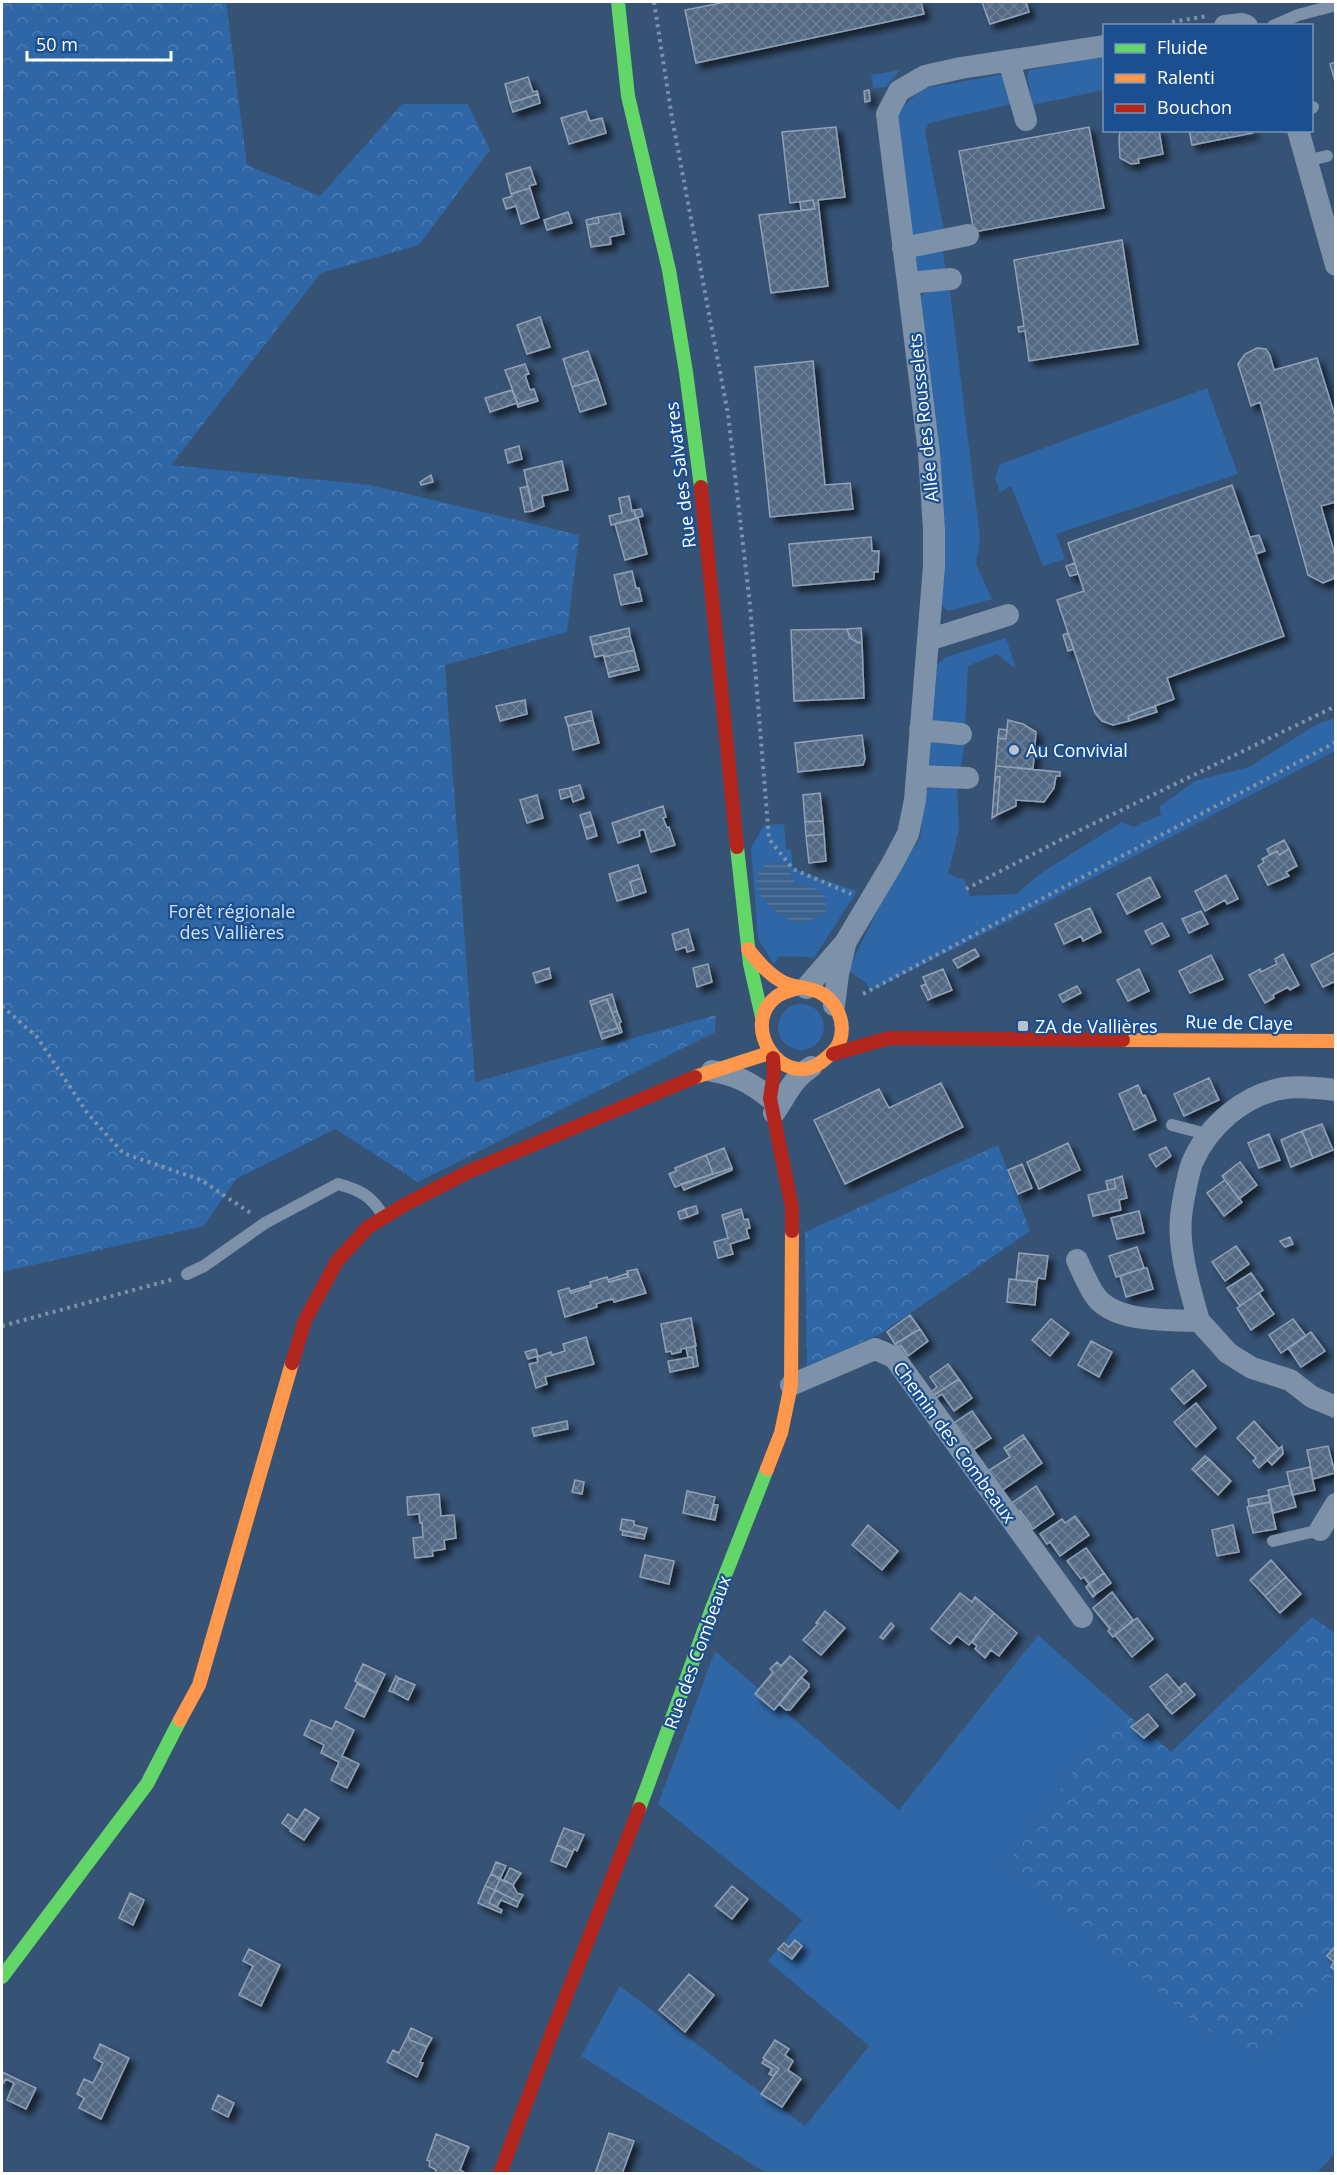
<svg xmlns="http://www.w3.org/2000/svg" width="1337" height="2175" viewBox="0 0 1337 2175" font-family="'Open Sans',sans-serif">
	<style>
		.grass { fill: #2f66a5 }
		.forest { fill: url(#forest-crowns) }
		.water { fill: url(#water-rules) }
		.building { fill: url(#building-cross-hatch); stroke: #92a2b6; stroke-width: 1.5; filter: url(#shadow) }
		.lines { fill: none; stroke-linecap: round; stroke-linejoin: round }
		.path { stroke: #7d92a8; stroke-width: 4; stroke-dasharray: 3 4.5; stroke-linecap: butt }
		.lane { stroke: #7d92a8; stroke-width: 12 }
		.street { stroke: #7d92a8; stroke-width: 22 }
		.fast { stroke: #63d668; stroke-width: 14 }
		.slow { stroke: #ff974d; stroke-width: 14 }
		.jam { stroke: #b3261e; stroke-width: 14 }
		.poi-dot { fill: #b9c2ce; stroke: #1b4f8f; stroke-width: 2 }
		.labels { text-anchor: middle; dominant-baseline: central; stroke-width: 4.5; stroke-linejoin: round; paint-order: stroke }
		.street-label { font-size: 18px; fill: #fff; stroke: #1b4f8f }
		.poi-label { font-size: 18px; fill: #fff; stroke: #1b4f8f; text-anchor: start }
		.park-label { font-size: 18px; fill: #cfe3fa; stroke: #1b4f8f }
	</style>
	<defs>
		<pattern id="forest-crowns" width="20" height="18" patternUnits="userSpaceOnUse" patternTransform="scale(1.5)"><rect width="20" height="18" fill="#2f66a5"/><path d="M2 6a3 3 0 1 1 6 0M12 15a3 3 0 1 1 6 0" fill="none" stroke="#4e7db2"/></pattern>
		<pattern id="water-rules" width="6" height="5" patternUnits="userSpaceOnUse" patternTransform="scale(1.5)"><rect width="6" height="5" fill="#3b618d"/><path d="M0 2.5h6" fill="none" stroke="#58799e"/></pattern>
		<pattern id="building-cross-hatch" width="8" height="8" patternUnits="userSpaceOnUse" patternTransform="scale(1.5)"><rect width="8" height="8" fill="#526984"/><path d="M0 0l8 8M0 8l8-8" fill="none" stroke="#6c8096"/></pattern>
		<filter id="shadow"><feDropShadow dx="5.5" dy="5.5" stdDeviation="3" flood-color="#0009"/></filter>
	</defs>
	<rect width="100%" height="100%" fill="#365274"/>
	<!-- grass -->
	<path class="grass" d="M1104,56V90L1033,105L1027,77L1029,70Z
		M900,70L886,87L873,88L871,75Z
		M1004,74L1012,104L929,123L925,132L944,231L910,236L894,125C901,108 909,97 926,88Z
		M942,246L946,272L919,274L911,259L919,252Z
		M932,291H950L980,538L976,564L992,599L952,610H946L940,602L918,300L923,294Z
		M1207,388L1238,474L1056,534L1065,559L1043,566L1011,486L1000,492L995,477L1000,464Z
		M1006,638L1016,669L997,654L968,666L965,727L930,723L936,666L946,657Z
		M1335,718V751L1035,908L871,991L866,983L848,970L888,889L920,838L924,797L928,788H957L959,829L948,874L965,880L970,896L1016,894L1044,871L1122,822L1133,827L1161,815L1159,807L1195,781L1249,767L1317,724Z
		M930,741L965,743L960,770L928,767Z
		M784,824L786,849L791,850L793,869L857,891L814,958C810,957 784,956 778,957L774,964L758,939L751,848L764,825Z
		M778 1027a23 23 0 1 1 46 0a23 23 0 1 1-46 0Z
		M1038,1635L1120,1708L1006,1865L1254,2060L1335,1973V2154L1316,2174L766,2173L581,2056L620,1986L805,2126L869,2046L768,1961L802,1920L658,1804L715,1651L899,1810Z"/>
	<!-- forest -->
	<path class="forest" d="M2,2H226L247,165L320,196L402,104H468L490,150L419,245L321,273L171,465L370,485L579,535L567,632L445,665L475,1082L716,1015L715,1032L418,1182L335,1129L236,1179L204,1226L2,1272Z
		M998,1145L1030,1231L880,1334L807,1366L805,1232Z
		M1312,1617L1335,1633V1973L1254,2061L1191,2018L1006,1865L1120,1708L1171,1752Z"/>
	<!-- water -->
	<path class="water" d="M776,861L786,864L795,882C815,889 829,886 825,913C818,917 806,923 798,922C778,920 742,886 763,867C766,864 772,863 776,861Z"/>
	<!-- building -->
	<path class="building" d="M726,2H921L924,14L696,63L685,10Z
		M982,2H1026L1029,12L990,24Z
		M1336,62V85L1330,64Z
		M528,77L533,92L537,91L538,94L510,103L505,84Z
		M869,90L870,101L865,102L864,91Z
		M538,94L540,103L513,112L510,103Z
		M586,111L590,121L602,118L606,133L569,144L561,118Z
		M836,127L845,197L818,200L828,286L771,293L759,215L815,209L813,200L790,203L782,132Z
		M1089,127L1104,208L974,232L959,151Z
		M1159,130L1163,154L1138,159L1139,163L1131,164L1120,158L1119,141L1120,130Z
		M1189,130H1253V133L1192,145Z
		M530,167L536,184L529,186L530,188L511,194L506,174Z
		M530,188L539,218L521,224L516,206L506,209L503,199L512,196L511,194Z
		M813,200L815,209L801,210L800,202Z
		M568,212L572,223L547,230L544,220Z
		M620,213L624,234L610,237L611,244L591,247L587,225L599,223L598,217Z
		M598,217L599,223L587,225L586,220Z
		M1122,240L1138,344L1029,361L1025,331L1019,332L1018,327L1024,326L1014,260Z
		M540,317L550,347L527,354L517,325Z
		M1257,348L1266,349L1270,355L1274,370L1317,358L1336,419V502L1321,506L1336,558V574L1333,579L1323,583L1308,575L1260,402L1251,406L1238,364L1245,354Z
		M588,351L598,379L572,387L563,359Z
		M813,361L825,485L850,483L853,509L770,517L755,367Z
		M525,364L529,374L525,375L530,390L534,389L537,398L518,404L505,370Z
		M598,379L606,404L580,412L572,387Z
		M512,390L517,403L490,412L485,398Z
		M537,398L538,401L518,407L517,404Z
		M519,446L522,459L508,463L505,450Z
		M562,461L568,490L542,496L544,506L533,511L524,470Z
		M431,475L433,482L421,485L420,482Z
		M1232,485L1284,636L1167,678L1174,699L1128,716L1129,721L1113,725L1102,721L1095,713L1057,600L1084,591L1068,543Z
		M528,486L533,511L525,512L520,488Z
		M629,496L632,511L634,510L636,518L611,525L609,516L622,513L619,498Z
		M641,509L643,516L636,518L634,510Z
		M638,518L647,554L625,560L615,524Z
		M1259,535L1265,551L1256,554L1250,537Z
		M871,537L872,551H879L878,572H874V579L793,586L789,544Z
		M1075,563L1078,574L1070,576L1066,566Z
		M632,571L636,588H639L642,601L621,605L614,575Z
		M629,628L630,636L592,645L590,637Z
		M861,628L862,642L858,643L850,638L847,629Z
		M847,629L850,638L858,643L862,642L864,698L794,701L791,630Z
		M1068,633L1074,649L1068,651L1063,635Z
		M630,636L634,650L604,657V655L595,657L592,645Z
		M634,650L638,666L608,673L604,657Z
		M638,666L639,670L609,677L608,673Z
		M525,700L527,714L500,721L496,706Z
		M1155,706L1157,712L1129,721L1128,716Z
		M591,711L593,720L568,726L565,717Z
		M593,720L599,743L573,750L568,726Z
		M1008,720L1023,724L1036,732L1033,769L996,766L998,738L1006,739Z
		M999,729L1007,730L1006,739L998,738Z
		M862,735L865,759L863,765L798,772L795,743Z
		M996,766L1060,772V776H1056L1054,788L1044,802L1016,800V806L997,815L1000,777H995Z
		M995,777H1000L997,815L992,818Z
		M580,785L584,798L573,802L569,788Z
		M569,788L572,796L561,799L559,790Z
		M820,793L823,821L805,822L803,795Z
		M537,795L543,818L527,823L520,800Z
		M663,806L666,817L663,818L667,828L669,827L675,845L651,852L644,829L639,831L640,836L618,843L612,823Z
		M590,812L594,825L584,828L580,815Z
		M823,821L824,834L806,836L805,822Z
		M594,825L597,836L587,839L584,828Z
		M824,834L826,861L809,863L806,836Z
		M1284,840L1289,849L1279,855L1277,851L1270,855L1267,849Z
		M1289,849L1297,866L1286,872L1289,876L1268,885L1258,866L1264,862L1262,859L1277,851L1279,855Z
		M638,865L642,878L630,882L634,896L617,901L609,874Z
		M1226,875L1238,899L1227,904L1225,900L1205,911L1195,891Z
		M1150,877L1160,897L1127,914L1117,894Z
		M642,878L646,892L634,896L630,882Z
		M1090,908L1101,932L1083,941L1081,936L1064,944L1055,924Z
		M1201,911L1208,924L1189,933L1182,919Z
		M1162,923L1169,936L1152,944L1145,931Z
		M688,929L694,950L687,952L686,947L676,950L672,934Z
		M975,949L979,956L958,968L953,960Z
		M1336,952V981L1323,987L1311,965Z
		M1283,954L1299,985L1290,990L1288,987L1273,995L1274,998L1265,1003L1249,975L1260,969L1261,972L1277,964L1275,959Z
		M1211,955L1223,979L1190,993L1179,971Z
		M708,964L712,982L697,987L693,968Z
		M549,968L551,978L536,983L533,973Z
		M943,969L952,990L932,998L923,977Z
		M1139,969L1149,991L1128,1001L1117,980Z
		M926,984L932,998L928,1000L921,986Z
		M1077,986L1081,993L1063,1002L1059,995Z
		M612,994L617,1011L612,1013L607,999L591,1005L590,1001Z
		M607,999L618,1028L600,1033L591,1005Z
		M617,1011L621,1022L619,1023L622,1032L620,1033L612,1013Z
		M618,1028L620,1033L602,1039L600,1033Z
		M1209,1078L1219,1100L1184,1116L1174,1094Z
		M941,1083L963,1127L845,1184L814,1120L879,1089L889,1108Z
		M1138,1085L1143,1096L1145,1095L1156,1120L1134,1130L1119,1094Z
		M1322,1124L1333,1150L1313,1158L1302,1131Z
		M1302,1131L1313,1158L1291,1167L1281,1140Z
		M1269,1134L1280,1160L1259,1168L1248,1143Z
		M1068,1143L1080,1170L1039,1189L1027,1162Z
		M1166,1147L1171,1156L1156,1167L1149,1155Z
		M724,1148L732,1168L713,1174L706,1155Z
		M706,1155L713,1174L675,1187L669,1174L676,1171L675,1168Z
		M1240,1162L1257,1185L1239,1199L1222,1176Z
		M1022,1164L1032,1188L1018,1194L1008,1170Z
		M732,1168V1170L684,1190L681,1184Z
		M1122,1176L1127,1198L1119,1200L1121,1210L1093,1216L1088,1195L1116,1188L1114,1179Z
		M1114,1179L1116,1188L1108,1190L1106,1181Z
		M1225,1180L1242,1202L1224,1216L1207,1193Z
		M696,1206L698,1213L688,1217L685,1209Z
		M685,1209L688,1217L680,1219L678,1212Z
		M741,1209L742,1212L723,1219L722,1215Z
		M1139,1211L1144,1233L1117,1239L1111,1218Z
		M742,1212L744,1220L748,1219L750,1228L746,1229L749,1238L730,1244L733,1254L718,1258L714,1242L728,1238L723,1219Z
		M1290,1237L1293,1244L1285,1247L1280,1241Z
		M1236,1246L1249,1264L1225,1281L1212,1262Z
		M1137,1247L1144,1268L1116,1277L1109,1256Z
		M1019,1253L1048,1256L1045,1279L1038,1278L1037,1282L1016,1280Z
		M1144,1268H1147L1153,1289L1126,1297L1120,1276Z
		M637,1269L646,1293L614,1302L613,1299L605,1301L596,1304L597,1307L565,1317L558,1291L569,1288L571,1293L591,1287L590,1282L607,1277L609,1282L628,1277L627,1271Z
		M628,1273V1277L609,1282L608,1280Z
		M1251,1273L1263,1290L1240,1306L1227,1288Z
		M1009,1279L1037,1282L1035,1305L1007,1302Z
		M591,1285V1287L571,1293L570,1291Z
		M1259,1293L1274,1314L1251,1330L1237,1308Z
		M910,1315L920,1329L895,1344L887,1332Z
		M691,1318L696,1346L681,1349V1352L672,1354L671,1351L666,1352L661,1324Z
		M1051,1319L1069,1333L1050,1356L1032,1340Z
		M1293,1319L1306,1336L1281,1353L1269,1335Z
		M920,1329L928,1341L908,1356L901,1346L899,1348L895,1344Z
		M1311,1332L1325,1351L1301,1367L1288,1348Z
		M586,1337L594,1364L545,1377L547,1384L536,1388L529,1364L538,1362L537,1357L551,1352L552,1355L565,1351L563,1344Z
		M1091,1341L1112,1352L1099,1377L1078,1365Z
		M695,1346L698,1366L694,1367L692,1357H688L686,1348Z
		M536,1349L538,1356L528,1359L525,1352Z
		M692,1357L694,1367L670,1372L668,1361Z
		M948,1364L959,1379L934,1395L931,1392L937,1387L930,1377Z
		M1193,1370L1206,1386L1184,1404L1171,1389Z
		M959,1379L972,1398L954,1411L942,1394L936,1398L934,1395Z
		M1196,1403L1216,1428L1196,1447L1174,1422Z
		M972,1411L991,1438L970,1452L951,1425Z
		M567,1421L568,1429L534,1436L532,1428Z
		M1254,1421L1279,1449L1259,1468L1253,1461L1256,1458L1237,1438Z
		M1023,1435L1025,1438L1006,1451L1004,1448Z
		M1025,1438L1042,1463L1001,1491L988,1471L1010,1457L1006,1451Z
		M1282,1446L1283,1454L1272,1465L1267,1460Z
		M1328,1446L1335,1473L1313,1479L1307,1450Z
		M1205,1456L1209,1459L1195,1472L1192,1469Z
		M1209,1459L1231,1481L1218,1495L1195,1472Z
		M1310,1467L1315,1490L1292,1495L1287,1472Z
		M575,1480L584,1482L582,1494L572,1492Z
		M1290,1485L1296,1507L1273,1513L1268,1490Z
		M1036,1486L1054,1514L1033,1529L1020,1511L1018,1512L1012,1503Z
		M687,1491L715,1497L710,1519L683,1513Z
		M439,1494L441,1516L454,1515L456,1538L444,1540L445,1549L432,1551L433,1556L415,1558L413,1538L423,1537L422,1523H420L419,1514L408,1515L407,1497Z
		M1269,1495L1270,1502L1249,1506L1248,1499Z
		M1270,1502L1276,1529L1253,1533L1247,1507Z
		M713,1504L718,1505L715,1520L710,1519Z
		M1075,1516L1089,1535L1060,1556L1050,1542L1047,1544L1040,1534L1062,1519L1065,1523Z
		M622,1519L634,1521V1525L647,1528L645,1535L620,1530Z
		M868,1525L898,1551L882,1570L852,1545Z
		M1233,1525L1239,1552L1217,1556L1212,1530Z
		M623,1531L645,1535L644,1539L622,1535Z
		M1086,1548L1104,1573L1089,1584L1084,1577L1081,1579L1067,1561Z
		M645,1555L674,1561L669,1584L640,1577Z
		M1271,1560L1286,1577L1265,1596L1250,1580Z
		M1104,1573L1111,1583L1096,1594L1089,1584Z
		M1286,1577L1301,1594L1280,1613L1265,1596Z
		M1089,1584L1096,1594L1093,1597L1086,1587Z
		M1112,1592L1133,1620L1113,1637L1108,1631L1110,1629L1093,1608Z
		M960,1593L972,1602L975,1597L994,1613L969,1645L957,1636L950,1644L931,1629Z
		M825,1611L845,1628L821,1655L803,1640L818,1624L816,1623Z
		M994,1613L1017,1633L999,1656L991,1650L985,1658L975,1649L977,1646L972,1642Z
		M1137,1618L1153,1639L1132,1657L1115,1635Z
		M891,1623L894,1626L883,1639L880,1637Z
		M790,1656L807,1671L774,1710L755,1694L773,1672L770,1669L777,1662L781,1666Z
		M363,1664L385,1674L376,1693L355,1681Z
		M1167,1674L1182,1692L1165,1706L1150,1687Z
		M396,1676L399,1678L393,1692L389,1691Z
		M801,1677L809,1684V1687L790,1710H786L779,1704Z
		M399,1678L415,1685L408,1700L393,1692Z
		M1185,1683L1195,1695L1172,1714L1165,1706L1182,1692L1179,1688Z
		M357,1684L376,1693L364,1717L345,1708Z
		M1148,1714L1158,1726L1144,1738L1131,1727Z
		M311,1720L332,1729L336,1721L354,1730L342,1756L359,1764L347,1788L331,1780L339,1762L321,1753L324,1745L304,1735Z
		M305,1809L319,1818L304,1840L290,1831Z
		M288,1814L297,1820L291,1830L282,1823Z
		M564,1828L584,1835L577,1851L574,1849L573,1852L557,1845Z
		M557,1845L573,1852L566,1867L551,1861Z
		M496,1862L506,1866L500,1879L491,1874Z
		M510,1868L521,1873L513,1885L504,1880Z
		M491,1874L500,1879L495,1890L485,1886Z
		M500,1879L513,1885L517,1893L523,1895L519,1902L495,1890Z
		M485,1886L495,1890L489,1903L502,1910L501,1913L478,1903Z
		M732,1886L748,1899L732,1919L715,1906Z
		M495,1890L519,1902L517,1907L501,1900L497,1907L489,1903Z
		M130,1893L144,1900L133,1925L119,1918Z
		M795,1940L802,1946L792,1959L778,1949L784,1943L789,1947Z
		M1334,1948L1336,1949V1971L1331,1967L1334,1962L1327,1956Z
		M249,1949L280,1965L261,2006L239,1995L253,1966L243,1961Z
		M689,1974L714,1995L685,2032L659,2010Z
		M411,2028L432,2038L427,2047L410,2040L408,2035Z
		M408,2035L410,2040L427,2047L420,2062L423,2063L417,2077L387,2062L393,2050L399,2053Z
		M775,2040L789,2049L785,2055L793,2061L788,2070L801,2079L782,2107L761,2094L779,2069L763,2058Z
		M100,2044L129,2058L101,2119L79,2108L84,2098L77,2094L84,2079L93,2083L103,2063L94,2058Z
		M765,2059L779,2069L773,2076L769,2074L772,2069L762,2063Z
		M2,2072L36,2088L26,2109L7,2100L14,2083L6,2079L2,2085Z
		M218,2095L234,2103L228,2117L212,2109Z
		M609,2133L634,2141L622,2174H595Z
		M436,2134L469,2147L460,2170L467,2174H435L436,2170L429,2166L430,2161L427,2160Z"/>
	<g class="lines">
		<!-- path -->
		<path class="path" d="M654,2L672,118L728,414L750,605L769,839L793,869L851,894
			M1172,22L1208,16
			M966,889L1068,836L1336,706
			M863,994L1336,742
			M2,1006L37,1037L88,1114L123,1153L201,1180L252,1214
			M2,1326L174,1279"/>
		<!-- lane -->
		<path class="lane" d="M1273,26L1298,15L1336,5
			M1312,108L1313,107
			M1306,161L1327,156
			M1172,1125L1210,1135
			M187,1274L204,1266L265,1223L338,1184C360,1190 372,1196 383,1216
			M1273,1541L1320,1530"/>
		<!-- street -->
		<path class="street" d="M1225,26L1242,24L1247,26
			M1009,61L1026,120
			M1298,130L1336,265
			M903,248L968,235
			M908,283L951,279
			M928,640L1008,615
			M920,730L961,734
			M917,776L968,778
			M806,988L845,943L892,864L908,834L915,800L934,566V530L929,453L887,114L899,91L925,76L961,68L1104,46
			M834,1005L838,974L845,945
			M712,1071C737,1075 751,1083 770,1098
			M774,1113C786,1096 792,1079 811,1067
			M1077,1260C1082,1271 1087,1283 1094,1294C1112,1323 1168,1320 1199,1321L1228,1353L1252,1368L1290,1380L1312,1397L1336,1407
			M1199,1321C1190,1289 1178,1251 1181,1217C1182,1205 1188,1174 1192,1163C1208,1126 1244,1094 1285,1088C1301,1086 1319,1088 1336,1090
			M791,1385L875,1349L894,1357L1082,1617
			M1320,1530L1336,1504"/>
		<!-- fast -->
		<path class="fast" d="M618,2L628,96L669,270L686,372L701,487
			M737,847L750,964L762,1017
			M639,1809L713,1606L767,1469
			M2,1977L147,1784L180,1720"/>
		<!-- slow -->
		<path class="slow" d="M748,949C757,961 767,973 781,981C801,992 821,983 836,1008C843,1020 844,1035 837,1047C832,1054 826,1058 820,1063C782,1089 739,1026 776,997C782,992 793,990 801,987
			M1123,1040L1336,1041
			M695,1077L769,1053
			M767,1469L781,1433L791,1385L792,1231
			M180,1720L199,1685L292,1363"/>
		<!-- jam -->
		<path class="jam" d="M701,487L737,847
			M833,1054L889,1038L1123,1040
			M773,1058L774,1073L770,1098L792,1208V1231
			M292,1363L305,1320L337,1261L368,1227L406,1204L470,1171L695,1077
			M500,2174L551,2035L639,1809"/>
	</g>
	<!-- markers -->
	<g class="poi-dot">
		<circle cx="1014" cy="750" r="6"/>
		<rect x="1017" y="1020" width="12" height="12" rx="3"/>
	</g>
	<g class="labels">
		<!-- street labels -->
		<g class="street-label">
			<text transform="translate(923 418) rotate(-96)">Allée des Rousselets</text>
			<text transform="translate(680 475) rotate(-97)">Rue des Salvatres</text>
			<text transform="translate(1239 1022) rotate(1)">Rue de Claye</text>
			<text transform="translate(955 1442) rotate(54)">Chemin des Combeaux</text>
			<text transform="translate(697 1652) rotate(-70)">Rue des Combeaux</text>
		</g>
		<!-- poi labels -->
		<g class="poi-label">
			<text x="1026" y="750">Au Convivial</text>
			<text x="1035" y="1026">ZA de Vallières</text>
		</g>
		<!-- park labels -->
		<g class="park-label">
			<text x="232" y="911">Forêt régionale<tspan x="232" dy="21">des Vallières</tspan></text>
		</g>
	</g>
	<!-- border -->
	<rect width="1337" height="2175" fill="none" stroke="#ffffff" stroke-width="6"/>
	<!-- legend -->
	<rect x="1103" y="24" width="210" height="108" fill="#1b4f8f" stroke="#7695bc" stroke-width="1.5"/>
	<rect x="1115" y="44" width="30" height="9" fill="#63d668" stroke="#7695bc" stroke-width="1.5"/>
	<text x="1157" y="54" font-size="18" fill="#ffffff">Fluide</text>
	<rect x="1115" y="74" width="30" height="9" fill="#ff974d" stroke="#7695bc" stroke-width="1.5"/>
	<text x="1157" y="84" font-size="18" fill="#ffffff">Ralenti</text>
	<rect x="1115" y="104" width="30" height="9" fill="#b3261e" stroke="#7695bc" stroke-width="1.5"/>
	<text x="1157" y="114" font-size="18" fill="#ffffff">Bouchon</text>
	<!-- scale -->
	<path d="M27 51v9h144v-9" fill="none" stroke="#ffffff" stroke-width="3"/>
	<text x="36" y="51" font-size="18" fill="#ffffff" stroke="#1b4f8f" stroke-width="4.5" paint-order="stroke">50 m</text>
</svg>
